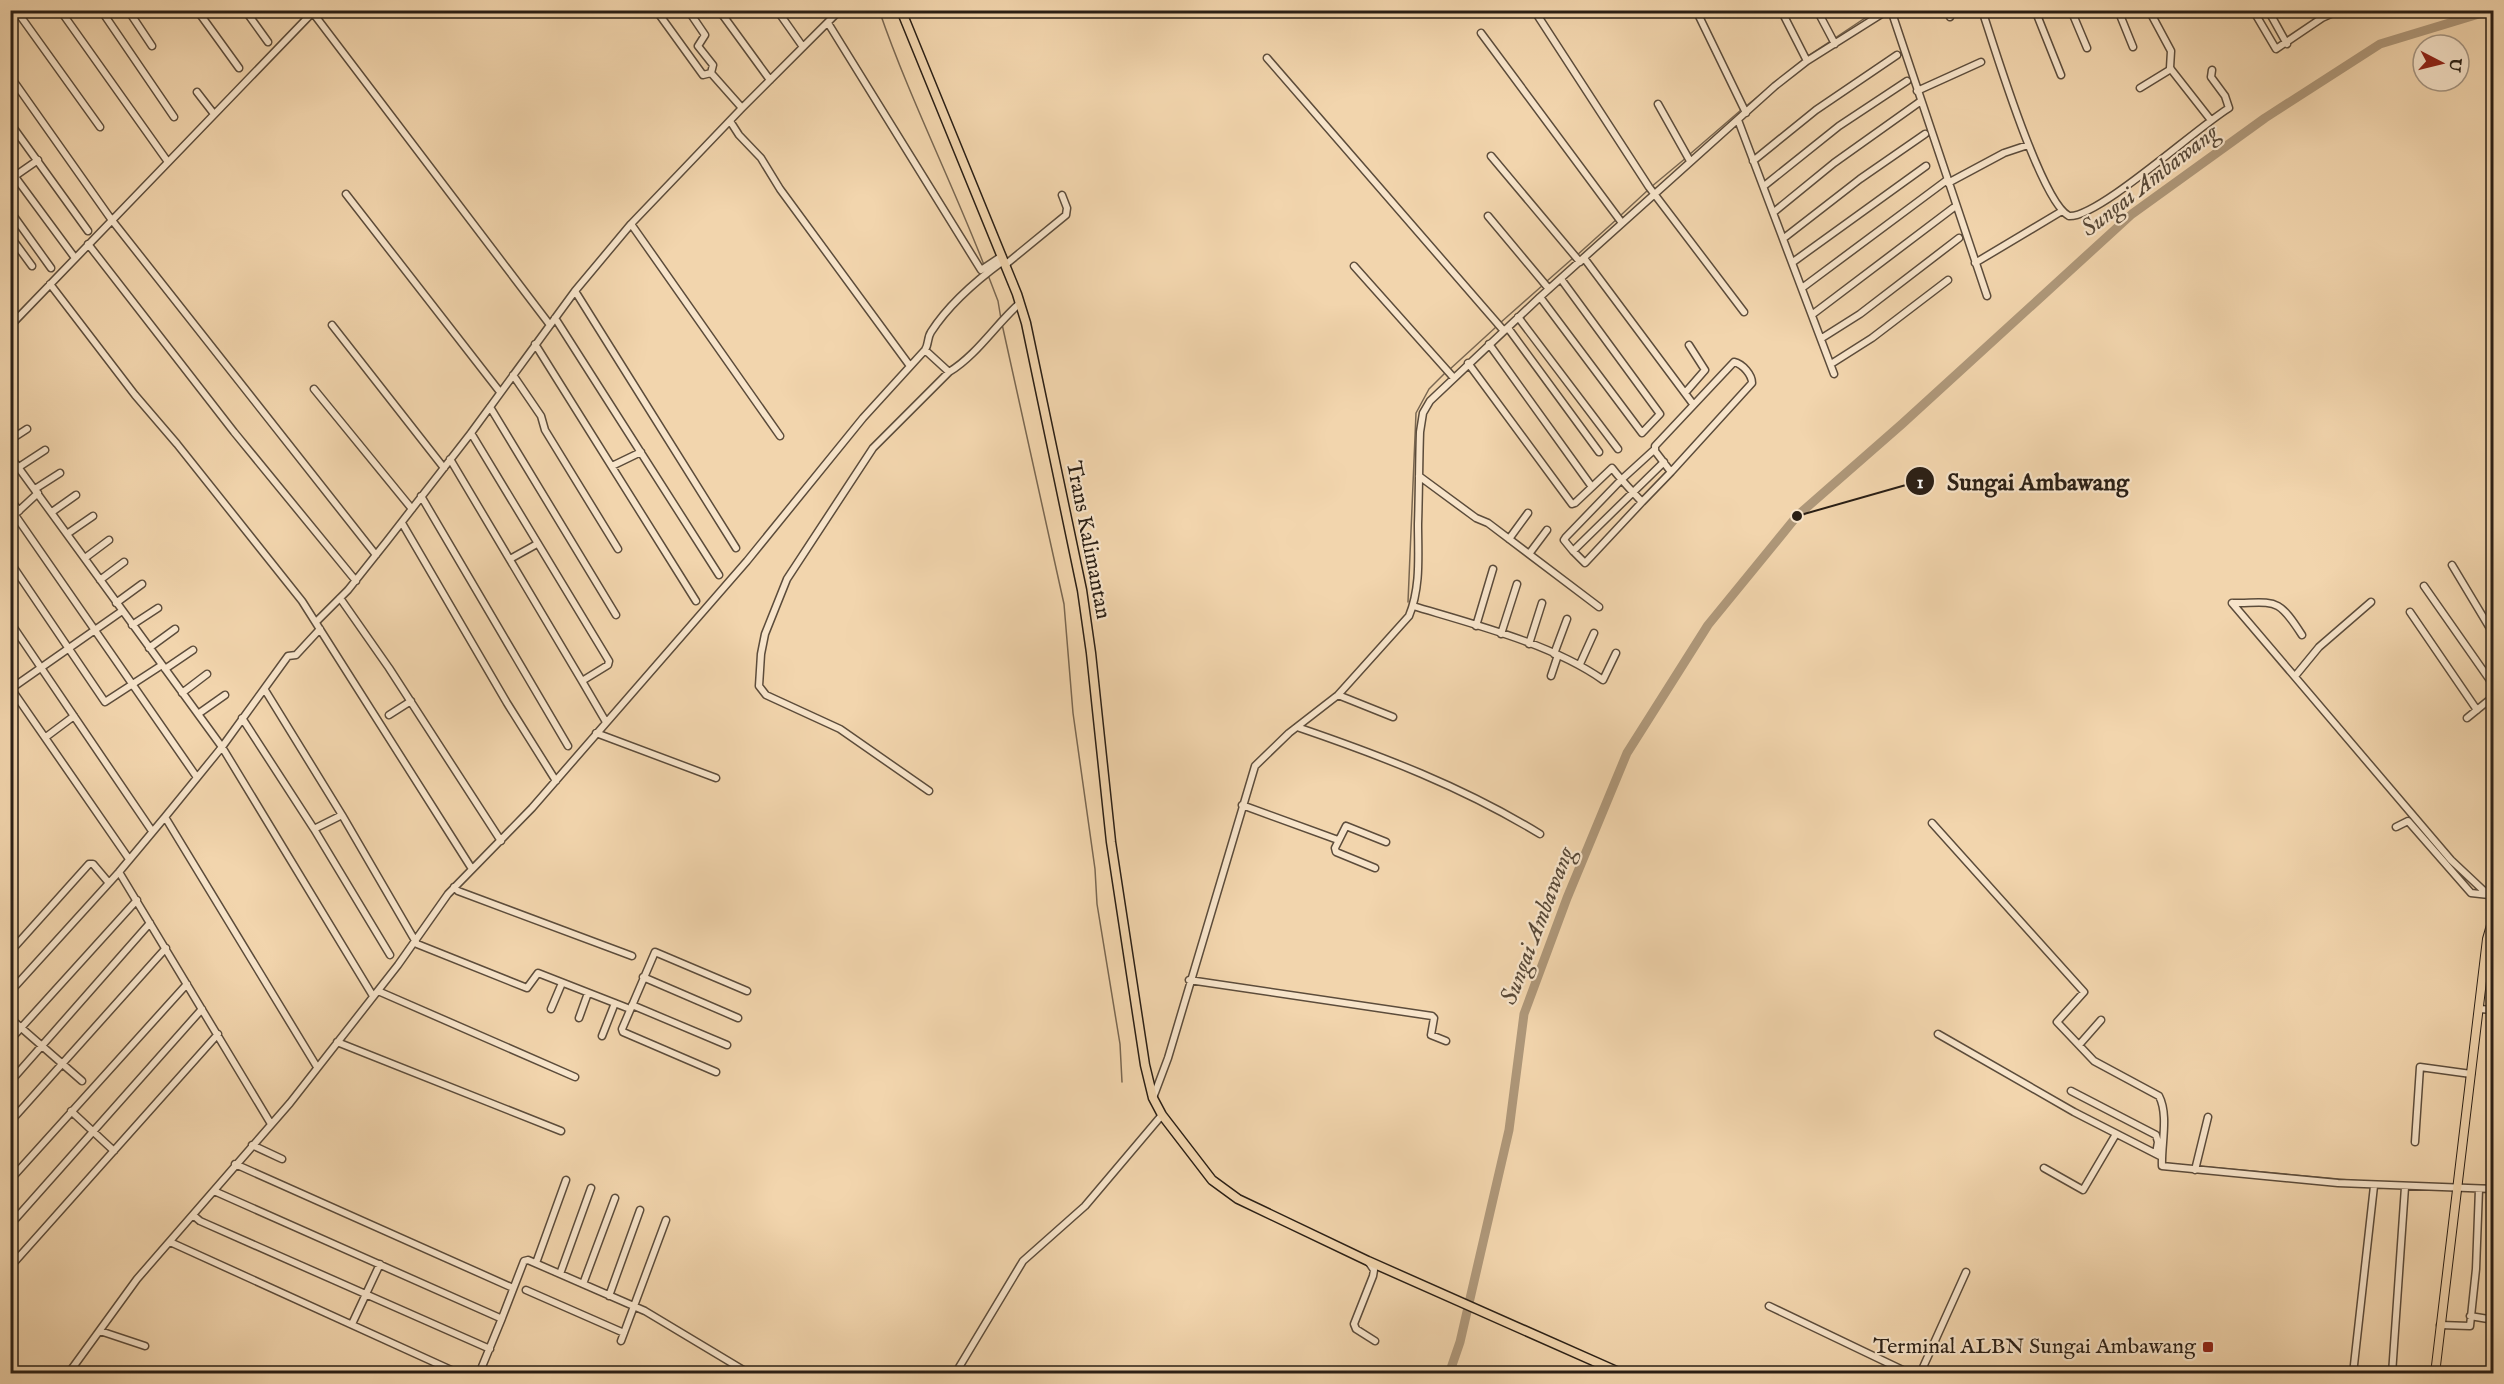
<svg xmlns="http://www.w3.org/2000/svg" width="2504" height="1384" viewBox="0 0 2504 1384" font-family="'IM FELL English',serif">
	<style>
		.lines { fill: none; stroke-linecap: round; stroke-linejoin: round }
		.stream { stroke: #796751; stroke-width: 1.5 }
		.river { stroke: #ae9779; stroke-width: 9 }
		.minor-casing { stroke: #5c4c3b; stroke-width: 9 }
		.major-casing { stroke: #2a1f15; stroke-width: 10 }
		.highway-casing { stroke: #2a1f15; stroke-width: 11 }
		.minor { stroke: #f7e4ca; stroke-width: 6 }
		.major { stroke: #f2d5ad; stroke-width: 8 }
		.highway { stroke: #f2d5ad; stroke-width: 8 }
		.poi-dot { fill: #8f2418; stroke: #f7e4ca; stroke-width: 2 }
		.labels { text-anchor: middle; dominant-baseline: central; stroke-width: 4.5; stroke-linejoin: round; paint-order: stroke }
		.street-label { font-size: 22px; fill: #2a1f15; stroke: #f7e4ca }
		.poi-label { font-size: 22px; fill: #2a1f15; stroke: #f7e4ca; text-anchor: end }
		.water-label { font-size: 24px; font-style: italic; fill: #584938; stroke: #f7e4ca }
		.leader { fill: none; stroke: #2a1f15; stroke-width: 2 }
		.callout-dot { fill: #2a1f15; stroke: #f7e4ca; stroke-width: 2 }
		.mark-label { font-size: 18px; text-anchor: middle; font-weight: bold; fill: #fff }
		.callout-label { font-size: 24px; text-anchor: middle; font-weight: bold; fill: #2a1f15; stroke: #f7e4ca; stroke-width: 4.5; stroke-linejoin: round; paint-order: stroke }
	</style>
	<rect width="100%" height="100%" fill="#f2d5ad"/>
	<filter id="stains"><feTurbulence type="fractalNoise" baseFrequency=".00333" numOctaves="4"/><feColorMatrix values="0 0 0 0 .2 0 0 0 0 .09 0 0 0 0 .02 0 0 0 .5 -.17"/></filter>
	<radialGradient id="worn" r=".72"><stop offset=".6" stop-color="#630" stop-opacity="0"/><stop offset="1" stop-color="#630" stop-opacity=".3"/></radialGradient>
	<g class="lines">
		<!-- stream -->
		<path class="stream" d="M879,10C909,97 951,180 984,265
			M1835,38L1877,10
			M1808,56L1831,41
			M1745,107L1804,59
			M1690,154L1741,110
			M1651,187L1687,157
			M1621,215L1648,190
			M1576,256L1617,219
			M988,275L998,301L1001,319
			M1547,281L1572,259
			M1500,323L1543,285
			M1002,324L1064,604L1073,713L1095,869L1097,904L1120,1044L1122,1082
			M1449,370L1496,327
			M1408,602L1416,413L1429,389L1445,373
			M2165,1163L2193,1166
			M2197,1166L2360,1181
			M2473,1185H2494"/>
		<!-- river -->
		<path class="river" d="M1449,1374L1460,1342L1509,1130L1524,1014L1567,898L1627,753L1708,625L1797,516L1902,424L2132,214L2265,118L2380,44L2492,10"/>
		<defs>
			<path id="minor" d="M16,10L100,127
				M60,10L168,162
				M101,10L174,117
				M128,10L152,46
				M197,10L239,68
				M245,10L268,42
				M290,10L291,13
				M656,10L703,75L711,73
				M688,10L705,35L698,46L713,65L711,73L742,108
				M719,10L770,80
				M777,10L803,47
				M1534,10L1649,187L1744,312
				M1696,10L1746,113
				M1781,10L1807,61
				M1817,10L1835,44
				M1891,10L1987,296
				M1947,10L1950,17
				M1982,10C1994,46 2041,202 2069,216C2098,218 2196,128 2229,108L2225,96L2211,77L2212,70
				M2035,10L2061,75
				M2071,10L2087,48
				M2118,10L2133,47
				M2149,10L2171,51L2170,68L2210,119
				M2253,10L2276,49L2322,18L2340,10
				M2268,10L2287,44
				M313,13L550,325
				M828,23L981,270L1002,256
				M1481,33L1622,223
				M1267,58L1504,331
				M10,76L111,219L376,555
				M2140,88L2171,69
				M1917,91L1981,62
				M197,92L214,114
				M1658,104L1690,161
				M1738,120L1834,374
				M730,121L739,135L761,158L780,189L910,366
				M10,123L88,231
				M1491,156L1580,262
				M1753,161L1816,110L1897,55
				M10,170L75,258
				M15,176L38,160
				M1948,183L2004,153L2028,145
				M1764,186L1839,126L1907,81
				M346,194L500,392
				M10,211L51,268
				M1774,212L1834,163L1921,101
				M1488,216L1549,289
				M631,224L780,436
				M10,236L32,266
				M1784,238L1860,179L1925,134
				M88,244L234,432L356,581
				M1584,258L1693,404
				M1793,262L1926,166
				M1975,263L2062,211
				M1005,265L1066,215L1067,208L1062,195
				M1354,266L1453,377
				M50,284L135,395L177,444L302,601L472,869
				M1802,288L1947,180
				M575,291L736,548
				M1540,297L1642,433L1660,414L1561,279
				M1813,314L1953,208
				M1518,317L1618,449
				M555,318L719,575
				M332,325L444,468
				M10,326L315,10
				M1508,328L1599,452
				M1822,338L1860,314L1959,238
				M535,344L696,601
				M925,350L949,372C977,355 996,324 1020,303
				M1734,362C1743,364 1752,375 1752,383L1671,472L1655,451V446Z
				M1468,363L1572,504L1575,503L1592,487L1489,344
				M1831,364L1872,338L1948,280
				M513,375L541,416L545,430L618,549
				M314,389L412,509
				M1685,393L1705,370L1689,345
				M490,407L616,615
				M10,440L27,429
				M10,456L222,747L373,996
				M450,459L582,681L608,665L609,661L471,433
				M612,466L641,452
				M19,467L45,450
				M1419,476L1476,518L1488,523L1599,607
				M1592,487L1612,468C1621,480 1632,491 1642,502L1585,563L1573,551L1664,462
				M35,489L60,473
				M421,496L568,746
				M10,499L19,511
				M1642,502L1671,472
				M52,512L76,495
				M15,515L196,776
				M10,519L38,493
				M402,523L507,703L556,781
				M67,534L93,516
				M1509,539L1528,513
				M1573,551L1564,540L1566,537L1621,480L1655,449
				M1529,554L1547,530
				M85,558L109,540
				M510,559L537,544
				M10,562L105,702L162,665
				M2452,565L2494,635
				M100,580L124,562
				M2424,586L2494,686
				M340,598L389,668L501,841
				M116,603L142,584
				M2232,603L2451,860L2484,891L2494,897
				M2232,603C2276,603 2277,596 2302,635
				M1413,606C1473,624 1552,644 1603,680L1616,653
				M2410,612L2477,710
				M10,622L152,831
				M316,622L348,590L387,541L471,433L575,291L631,224L742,108L840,10
				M132,625L158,608
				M1476,626L1493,569
				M1501,634L1517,584
				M1529,644L1542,603
				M149,648L175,629
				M1554,654L1567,619
				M1580,664L1594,633
				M165,669L193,650
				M2296,675L2319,647L2371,602
				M1551,676L1558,655
				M582,681L606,722
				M10,687L129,859
				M12,688L122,611
				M265,690L342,815L417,944L527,988L538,973L630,1009
				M182,693L207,674
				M1338,695L1393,717
				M198,714L225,695
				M389,715L411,701
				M242,718L314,829L390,955
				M2467,718L2494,696
				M1297,727C1382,756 1463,787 1540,834
				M596,733L716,778
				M46,737L74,716
				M929,791L840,729L766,695L759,686L761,654L765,634L787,579L873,448L949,372
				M1242,805L1338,840
				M165,817L317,1067
				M1932,823L2084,992L2057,1022L2094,1061L2159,1096C2169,1115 2161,1145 2162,1166L2338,1183L2494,1189
				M2396,827L2408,821L2471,893L2489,895
				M314,829L342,815
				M1375,868L1336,852L1335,848L1346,826L1386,842
				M119,872L271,1124
				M454,887L458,891L632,956
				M10,952L89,864H93L109,883
				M643,977L738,1018
				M1189,980L1432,1016L1434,1018L1431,1035L1446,1041
				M378,991L575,1077
				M10,992L119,872L165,817L222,747L288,656L296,655L320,629
				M632,1005L727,1045
				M551,1009L562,983
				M2479,1009L2494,1010
				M10,1018L82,1081
				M579,1018L588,993
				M1938,1034L2074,1112L2162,1157
				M602,1036L615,1003
				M10,1040L137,900
				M337,1042L561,1131
				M2079,1045L2101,1020
				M716,1072L623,1032L622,1029L655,952L747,991
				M10,1082L150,923
				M2071,1091L2156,1135L2158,1142L2156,1154
				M1153,1098L1168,1058L1255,766L1289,733L1338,695L1409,616C1421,587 1418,555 1418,524C1419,494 1419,463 1420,432L1423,413L1430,401L1540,297L1775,86L1807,61L1888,10
				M71,1111L114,1151
				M10,1122L166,948
				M2415,1142L2420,1067L2471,1074
				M252,1145L282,1159
				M235,1164L513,1288
				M2044,1168L2083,1190L2116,1134
				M2195,1170L2208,1117
				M10,1180L187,984
				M214,1191L500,1318H502L524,1261L528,1260L645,1311L750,1374
				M193,1215L200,1221L490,1349
				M10,1225L202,1009
				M170,1242L460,1374
				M1368,1261L1374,1270L1373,1276L1354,1324L1356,1329L1375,1341
				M536,1263L566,1180
				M10,1267L218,1034
				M560,1274L591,1188
				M583,1284L615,1198
				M526,1290L624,1333
				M609,1296L640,1210
				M1769,1306L1911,1374
				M2470,1316L2494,1320
				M352,1324L380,1264
				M2440,1325L2470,1326L2476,1269L2479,1189
				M100,1331L145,1346
				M621,1341L666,1220
				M68,1374L137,1279L290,1103L398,965L448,894L532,808L747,561L863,418L925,350C929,344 927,338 931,332C949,304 977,280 1003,261
				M479,1374L502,1318
				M955,1374L1023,1261L1085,1206L1162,1115
				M1920,1374L1966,1272
				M2353,1374L2374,1186
				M2392,1374L2405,1187"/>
			<path id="major" d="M2435,1374L2487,939L2494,915"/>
			<path id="highway" d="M901,10L1017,294L1026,323L1082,590L1091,653L1111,842L1145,1065L1153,1098L1162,1115L1212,1180L1238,1199L1368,1261L1623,1374"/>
		</defs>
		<!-- minor casing -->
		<use href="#minor" class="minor-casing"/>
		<!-- major casing -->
		<use href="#major" class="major-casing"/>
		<!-- highway casing -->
		<use href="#highway" class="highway-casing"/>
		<!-- minor -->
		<use href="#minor" class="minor"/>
		<!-- major -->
		<use href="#major" class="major"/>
		<!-- highway -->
		<use href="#highway" class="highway"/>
	</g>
	<!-- markers -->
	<rect class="poi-dot" x="2202" y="1341" width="12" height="12" rx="3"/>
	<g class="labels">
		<!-- street labels -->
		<g class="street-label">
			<text transform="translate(1088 540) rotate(79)">Trans Kalimantan</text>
		</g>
		<!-- poi labels -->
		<g class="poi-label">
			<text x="2196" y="1347">Terminal ALBN Sungai Ambawang</text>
		</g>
		<!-- water labels -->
		<g class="water-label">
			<text transform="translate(2150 181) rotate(-38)">Sungai Ambawang</text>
			<text transform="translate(1538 926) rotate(-69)">Sungai Ambawang</text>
		</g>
	</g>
	<!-- callouts -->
	<path class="leader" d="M1797 516L1920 481"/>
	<g class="callout-dot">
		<circle cx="1797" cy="516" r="6"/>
		<circle cx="1920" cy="481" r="15"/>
	</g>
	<g class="mark-label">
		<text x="1920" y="488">1</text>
	</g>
	<g class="callout-label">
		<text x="2038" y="490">Sungai Ambawang</text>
	</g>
	<!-- margin -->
	<rect width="2504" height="1384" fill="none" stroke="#f2d5ad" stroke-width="36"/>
	<rect x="12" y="12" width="2480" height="1360" fill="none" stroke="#2a1f15" stroke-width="3"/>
	<rect x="18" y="18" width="2468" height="1348" fill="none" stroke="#2a1f15" stroke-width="1.5"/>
	<!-- north arrow -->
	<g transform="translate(2441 63) rotate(97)"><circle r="28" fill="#f7e4ca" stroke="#a59582" stroke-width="1.5"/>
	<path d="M0-4.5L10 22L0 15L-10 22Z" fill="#8f2418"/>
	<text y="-9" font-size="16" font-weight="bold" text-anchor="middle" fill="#2a1f15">U</text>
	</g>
	<rect width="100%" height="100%" filter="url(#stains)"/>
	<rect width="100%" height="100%" fill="url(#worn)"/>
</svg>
